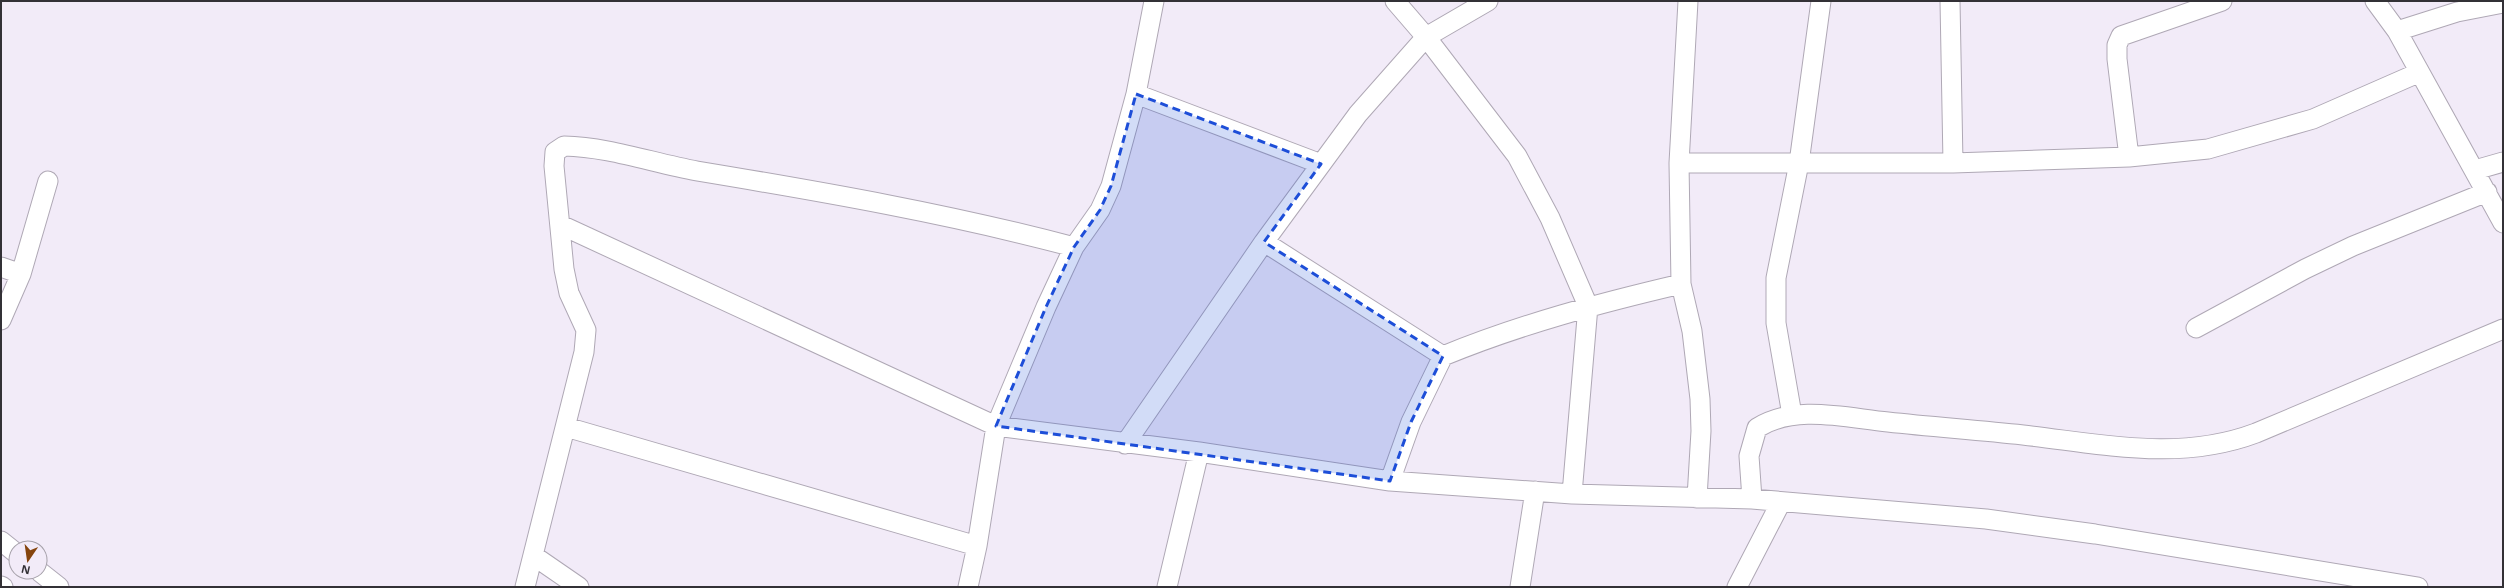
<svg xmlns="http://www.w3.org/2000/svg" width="2504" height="588" viewBox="0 0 2504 588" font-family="'Open Sans',sans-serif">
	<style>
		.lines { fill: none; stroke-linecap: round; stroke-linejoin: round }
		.minor-casing { stroke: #afa8b5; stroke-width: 21 }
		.minor { stroke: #fff; stroke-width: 19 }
		.marked { fill: #1d4ed8; fill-opacity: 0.2; stroke: #1d4ed8; stroke-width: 3; stroke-dasharray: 8 5; stroke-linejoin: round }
	</style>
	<rect width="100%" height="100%" fill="#f2ebf8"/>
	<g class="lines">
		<defs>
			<path id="minor" d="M1395,1L1426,37L1517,156L1550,218L1588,306L1572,494
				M1688,1L1679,163L1681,284L1692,331L1700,399L1701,431L1697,498
				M1950,1L1953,163
				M2375,1L2397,31L2503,223
				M2397,31L2457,12L2503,3
				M1136,94L1321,164
				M2129,157L2117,59V45L2121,36L2222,1
				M1679,163H1953L2129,157L2208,149L2313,119L2418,73
				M2475,170L2503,162
				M561,225L996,426L1199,452L1390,481L1572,494L1752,499L1986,519L2095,534L2418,587
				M1264,242L1443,356
				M1,267L21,274
				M1,320L21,274L48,181
				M2196,328L2305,269L2353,246L2487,192
				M1792,415L1776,323V278L1799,163L1821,1
				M566,427L977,546
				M1125,444L1264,242L1358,114L1426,37L1488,1
				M1390,481L1411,422L1443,356C1521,324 1600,303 1681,284
				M1752,499L1749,456L1757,428C1795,404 1846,418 1888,422C1933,427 1978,430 2023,435C2103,444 2179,462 2256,433L2503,329
				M1,541L16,553
				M534,556L579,587
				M40,572L59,587
				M1,586L3,587
				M525,587L584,352L586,330L569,293L564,269L554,166L555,152L564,146C609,147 653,163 697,171C824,192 950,214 1074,247
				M968,587L977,546L996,426L1046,307L1074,247L1100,210L1111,186L1136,94L1154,1
				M1167,587L1199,452
				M1520,587L1535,491
				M1737,587L1781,502"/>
		</defs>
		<!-- minor casing -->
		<use href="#minor" class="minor-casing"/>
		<!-- minor -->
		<use href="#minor" class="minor"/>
	</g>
	<!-- marked area -->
	<path class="marked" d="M1136,94L1321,164L1264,242L1443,356L1411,422L1390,481L996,426L1046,307L1074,247L1100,210L1111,186Z"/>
	<!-- border -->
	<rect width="2504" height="588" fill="none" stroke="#333136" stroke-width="4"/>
	<!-- north arrow -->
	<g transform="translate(28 560) rotate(193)"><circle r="19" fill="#f2ebf8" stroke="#a6a1aa"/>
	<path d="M0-3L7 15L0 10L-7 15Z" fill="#85440d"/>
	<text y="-6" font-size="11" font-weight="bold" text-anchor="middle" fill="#333136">N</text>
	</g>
</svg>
